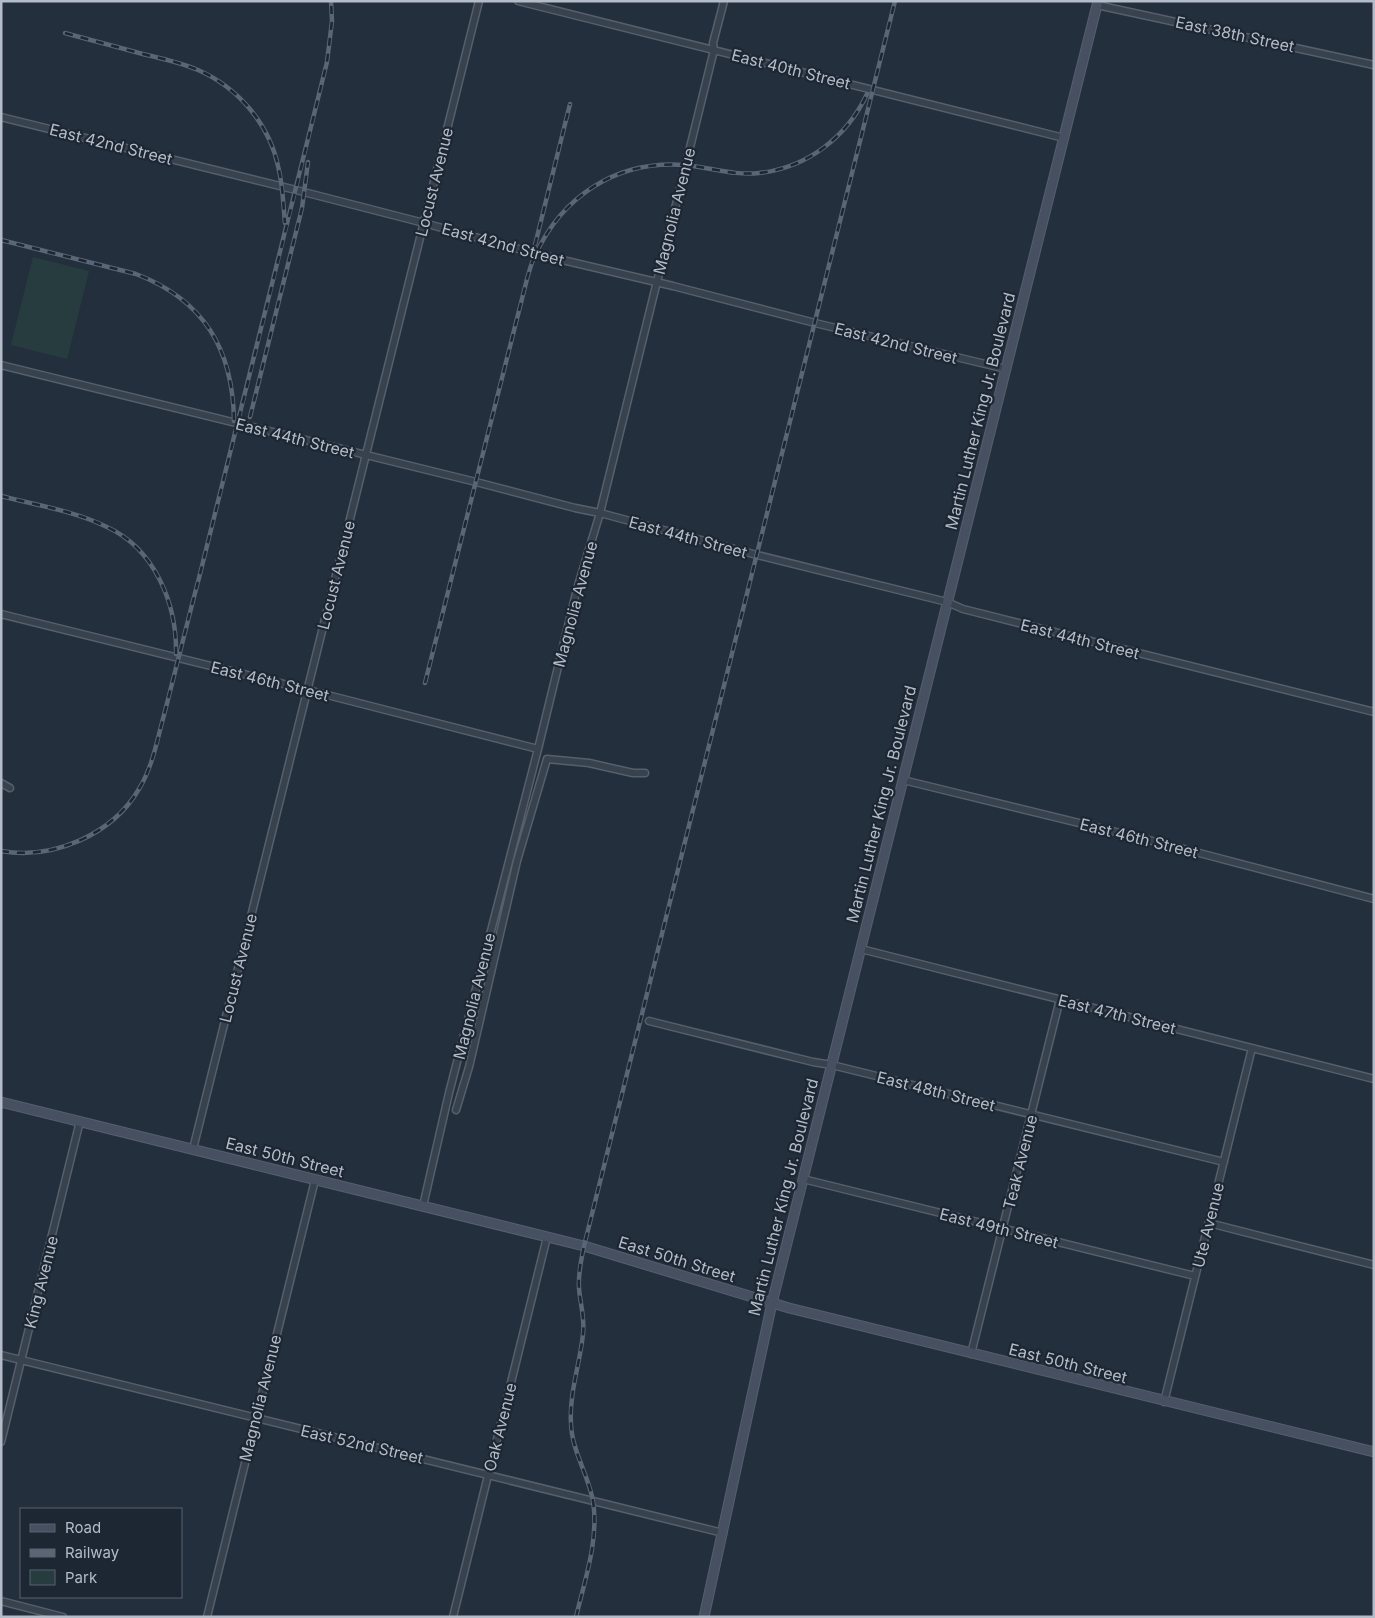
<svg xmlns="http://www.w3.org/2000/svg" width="1375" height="1618" viewBox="0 0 1375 1618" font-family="Inter,sans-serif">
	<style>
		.green { fill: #263c3f }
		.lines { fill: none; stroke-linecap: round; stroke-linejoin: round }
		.street-casing { stroke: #565f6c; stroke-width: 9 }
		.secondary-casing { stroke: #565f6c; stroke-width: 11 }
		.street { stroke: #38414e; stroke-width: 6 }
		.secondary { stroke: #465061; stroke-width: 9 }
		.rail-casing { stroke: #5a6575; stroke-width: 4.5 }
		.rail { stroke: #1d2633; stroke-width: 2.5; stroke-dasharray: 8; stroke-linecap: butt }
		.labels { text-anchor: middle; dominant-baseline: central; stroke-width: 4.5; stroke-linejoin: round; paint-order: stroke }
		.street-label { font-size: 16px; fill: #b4bcc9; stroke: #1d2633 }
	</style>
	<rect width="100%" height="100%" fill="#242f3e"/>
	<!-- green -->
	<path class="green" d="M33,257L89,271L67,359L11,345Z"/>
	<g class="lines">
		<defs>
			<path id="street" d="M518,1L1064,138
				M1097,5L1374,65
				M1,117L296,190L424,223L533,253L673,286L815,323L1006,369
				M1,365L476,482L575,508L600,513L757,555L947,602L963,609L1374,712
				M1,614L308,690L538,749
				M903,780L1165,844L1374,899
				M1,783L10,788
				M861,949L1374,1079
				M649,1021L813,1062L832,1065L1224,1162
				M456,1110L469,1067L517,861L547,759L589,763L633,773H645
				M193,1149L479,1
				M803,1179L1195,1276
				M423,1206L449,1093L538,749L577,589L600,513L714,50L713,43L724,1
				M1209,1223L1374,1265
				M971,1354L1060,999
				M1,1355L723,1533
				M1164,1402L1252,1048
				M1,1442L80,1121
				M1,1601L63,1617
				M207,1617L315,1180
				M453,1617L547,1237"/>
			<path id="secondary" d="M1,1102L584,1246L789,1308L1374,1452
				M704,1617L772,1303L1098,1"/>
		</defs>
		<!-- street casing -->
		<use href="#street" class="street-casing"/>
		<!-- secondary casing -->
		<use href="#secondary" class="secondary-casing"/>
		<!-- street -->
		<use href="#street" class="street"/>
		<!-- secondary -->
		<use href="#secondary" class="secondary"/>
		<defs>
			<path id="rail" d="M65,33C90,40 114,46 139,53C159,58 179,62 198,70C237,87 269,123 278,166C283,185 283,203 285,223
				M1,240L136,274C204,300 233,349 234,421
				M535,245L570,104
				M250,417L302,208L308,162
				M1,496C36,505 75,511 107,527C155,549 177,604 176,654
				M425,683L527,279C529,272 531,264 534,258C561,196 617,160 684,165C710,167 733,176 759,173C807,168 847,137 867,94
				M1,851C53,860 112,835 139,789C153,766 157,740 164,715C176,669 187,623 199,578C242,406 285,234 327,62L332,21L331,1
				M576,1617C585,1579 599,1540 593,1501C588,1474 572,1451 571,1424C569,1393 580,1364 583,1334C585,1318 580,1303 579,1288C578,1274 581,1260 584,1246L895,1"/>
		</defs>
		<!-- rail casing -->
		<use href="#rail" class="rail-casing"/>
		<!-- rail -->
		<use href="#rail" class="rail"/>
	</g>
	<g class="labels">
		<!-- street labels -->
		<g class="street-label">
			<text transform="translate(1235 34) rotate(12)">East 38th Street</text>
			<text transform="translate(791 69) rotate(14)">East 40th Street</text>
			<text transform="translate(111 144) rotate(14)">East 42nd Street</text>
			<text transform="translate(434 182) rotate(-76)">Locust Avenue</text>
			<text transform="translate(674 211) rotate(-76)">Magnolia Avenue</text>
			<text transform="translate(503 244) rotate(15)">East 42nd Street</text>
			<text transform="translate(896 343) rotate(14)">East 42nd Street</text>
			<text transform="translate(980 411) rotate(-76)">Martin Luther King Jr. Boulevard</text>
			<text transform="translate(295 438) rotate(14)">East 44th Street</text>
			<text transform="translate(688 537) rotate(15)">East 44th Street</text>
			<text transform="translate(336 575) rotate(-76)">Locust Avenue</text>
			<text transform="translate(575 604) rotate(-75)">Magnolia Avenue</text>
			<text transform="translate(1080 639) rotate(14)">East 44th Street</text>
			<text transform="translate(270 681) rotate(14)">East 46th Street</text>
			<text transform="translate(881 804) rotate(-76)">Martin Luther King Jr. Boulevard</text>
			<text transform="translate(1139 838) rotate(14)">East 46th Street</text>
			<text transform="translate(238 968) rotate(-76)">Locust Avenue</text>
			<text transform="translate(474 996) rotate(-76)">Magnolia Avenue</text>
			<text transform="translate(1117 1014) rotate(14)">East 47th Street</text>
			<text transform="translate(936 1091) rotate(14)">East 48th Street</text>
			<text transform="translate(285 1157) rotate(14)">East 50th Street</text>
			<text transform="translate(1020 1162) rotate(-76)">Teak Avenue</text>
			<text transform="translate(783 1197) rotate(-76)">Martin Luther King Jr. Boulevard</text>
			<text transform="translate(1208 1225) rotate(-76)">Ute Avenue</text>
			<text transform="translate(999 1228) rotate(14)">East 49th Street</text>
			<text transform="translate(677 1259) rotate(17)">East 50th Street</text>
			<text transform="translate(41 1282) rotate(-76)">King Avenue</text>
			<text transform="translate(1068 1363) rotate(14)">East 50th Street</text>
			<text transform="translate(260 1398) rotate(-76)">Magnolia Avenue</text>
			<text transform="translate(500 1427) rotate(-76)">Oak Avenue</text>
			<text transform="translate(362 1444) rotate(13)">East 52nd Street</text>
		</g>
	</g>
	<!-- border -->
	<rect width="1375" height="1618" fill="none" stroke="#b4bcc9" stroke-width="5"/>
	<!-- legend -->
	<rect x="20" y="1508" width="162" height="90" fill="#1d2633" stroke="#59626f"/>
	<rect x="30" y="1524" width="25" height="8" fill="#465061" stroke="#59626f"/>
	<text x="65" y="1533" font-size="15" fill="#b4bcc9">Road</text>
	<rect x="30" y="1549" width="25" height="8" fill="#5a6575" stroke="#59626f"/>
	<text x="65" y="1558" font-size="15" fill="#b4bcc9">Railway</text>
	<rect x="30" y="1570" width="25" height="15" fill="#263c3f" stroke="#59626f"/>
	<text x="65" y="1583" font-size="15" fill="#b4bcc9">Park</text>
</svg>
